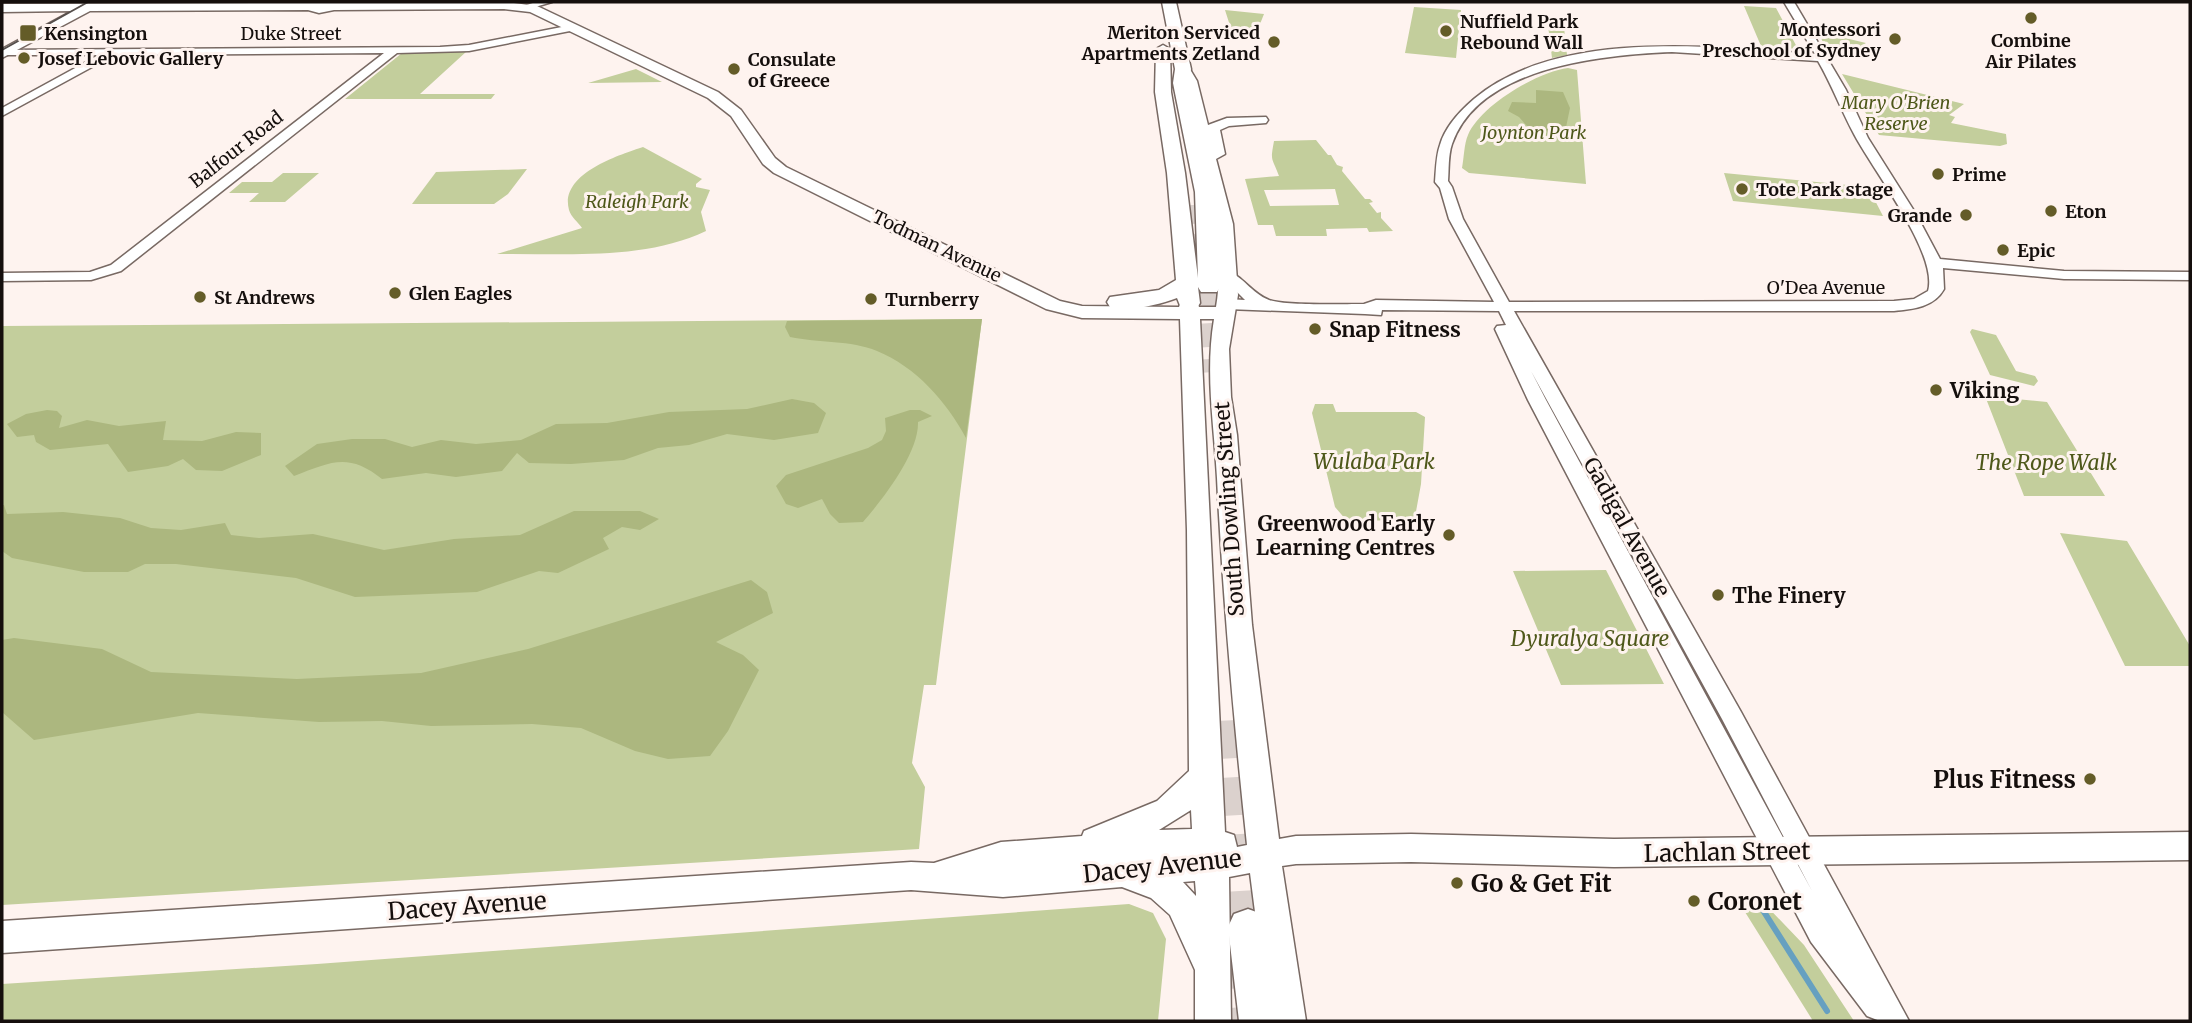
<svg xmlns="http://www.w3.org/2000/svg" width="2192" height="1023" viewBox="0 0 2192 1023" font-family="Merriweather,serif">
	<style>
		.green { fill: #c3ce9c; fill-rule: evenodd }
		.forest { fill: #acb77f }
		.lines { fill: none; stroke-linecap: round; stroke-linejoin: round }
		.stream { stroke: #66a0c0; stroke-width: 6 }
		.highway-tunnel-far2 { stroke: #dbd1cd; stroke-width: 19; stroke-dasharray: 19 10; stroke-linecap: butt }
		.highway-tunnel-far1 { stroke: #dbd1cd; stroke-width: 24; stroke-dasharray: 24 12; stroke-linecap: butt }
		.highway-tunnel { stroke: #dbd1cd; stroke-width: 38; stroke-dasharray: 38 19; stroke-linecap: butt }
		.minor-casing { stroke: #786963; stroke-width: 3 }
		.major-casing { stroke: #786963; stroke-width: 3 }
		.highway-casing { stroke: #786963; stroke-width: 3 }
		.minor { fill: #fff; fill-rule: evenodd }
		.major { fill: #fff; fill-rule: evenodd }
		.highway { fill: #fff; fill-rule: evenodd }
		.tram { stroke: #564f4c; stroke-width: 2 }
		.poi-dot { fill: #645c28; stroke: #fef3ef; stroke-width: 2.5 }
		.labels { text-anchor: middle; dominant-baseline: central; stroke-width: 6; stroke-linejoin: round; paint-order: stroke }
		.far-poi-label { font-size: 18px; font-weight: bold; fill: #150f0d; stroke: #fef3ef; text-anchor: start }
		.far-street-label { font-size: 18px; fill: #150f0d; stroke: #fef3ef }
		.far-park-label { font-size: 18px; font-style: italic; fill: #4e581a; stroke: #fef3ef }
		.poi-label { font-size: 21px; font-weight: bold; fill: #150f0d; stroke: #fef3ef; text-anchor: start }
		.park-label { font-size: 21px; font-style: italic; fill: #4e581a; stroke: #fef3ef }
		.street-label { font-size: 21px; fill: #150f0d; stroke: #fef3ef }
		.near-poi-label { font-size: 24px; font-weight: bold; fill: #150f0d; stroke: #fef3ef; text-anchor: start }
		.near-street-label { font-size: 24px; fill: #150f0d; stroke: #fef3ef }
	</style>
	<rect width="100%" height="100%" fill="#fef3ef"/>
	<!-- green -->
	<path class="green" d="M1744,6L1776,8L1798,49L1761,46Z
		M1414,7L1461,10L1456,58L1405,53Z
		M1225,10L1264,14L1256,34L1232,32Z
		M1547,17L1563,18L1567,55L1552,58Z
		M1819,33H1824L1866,43L1852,51L1824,45Z
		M467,51L420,94H495L491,99H345L402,53Z
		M1568,68L1577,70L1586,184L1469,173L1462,168C1464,158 1464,144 1468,135C1480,106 1537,72 1568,68Z
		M636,69L662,82L588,83Z
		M1842,74L1964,104L1949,115L1955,117L1951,123L2006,134L2007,144L2000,146L1879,135Z
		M1316,140L1328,155H1331L1337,165L1343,167L1342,171L1365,199H1370L1373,202L1369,203L1377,213L1381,212V218L1393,231L1369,232L1367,228L1326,229L1327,236H1276L1273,225H1258L1245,179L1279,176C1272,156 1270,163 1274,141ZM1335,189L1339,205L1270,206L1264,190Z
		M643,147L702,179L696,184V187L710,190L701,212L706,231C642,261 566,253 497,254L582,228C578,222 571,217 569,210C559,174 619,155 643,147Z
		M527,169L508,194L494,204H412L436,172Z
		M283,173H319L285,202H249L259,193H229L242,182H272Z
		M1724,173L1868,187L1883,216L1733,201Z
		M982,319L936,685H924L912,763L925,787L919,849L2,905V326Z
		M1972,329L1996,335L2016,371L2035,376L2038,381L2034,386L1990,375L1970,332Z
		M1985,396L2047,402L2105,496H2024Z
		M1315,404H1333L1336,412H1416L1425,417L1421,484L1415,517L1410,520L1347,521L1335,507L1312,413Z
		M2060,533L2127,541L2190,646V666H2125Z
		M1606,570L1664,684L1561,685L1513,571Z
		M1735,896L1758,897L1804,945L1854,1021H1813Z
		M1129,904L1153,913L1166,939L1158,1021H2V984L317,964Z"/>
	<!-- forest -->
	<path class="forest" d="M1536,90L1563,92L1570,108L1564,137L1546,138L1545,132L1527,126L1519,117L1508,111L1512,102L1536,103Z
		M982,319L966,438C946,401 916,367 877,351C851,340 818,343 790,337L785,327L787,321Z
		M792,399L814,403L826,413L818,433L774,440L727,434L689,445L658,448L624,460L571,464L529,463L517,453L502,471L456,477L426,473L382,479C348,452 331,462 294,476L285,466L317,444L352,439H385L412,447L441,440L476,444L521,440L556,424L607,423L669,412L747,409Z
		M47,410L57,411L62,416L59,428L87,420L119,426L166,421L163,440L202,441L236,432L261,433V455L222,471L196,470L183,459L168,466L128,472L108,444L50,450L36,442L34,435L17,437L7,424L26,414Z
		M910,410H920L932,416L918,422C919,453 883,499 863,522L839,523L830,514L822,499L798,508L786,504L776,486L786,475L868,448L882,440L886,431L885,418Z
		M2,505H4L7,514L63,512L120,518L151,528L181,530L225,523L231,535L259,538L313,534L384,550L454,539L520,535L574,511H640L659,519L640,530L622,527L603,538L609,549L558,573L539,571L477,592L355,597L296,578L176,564H145L128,572H84L12,558L2,551Z
		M751,580L767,592L773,613L716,642L743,655L759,670L728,731L710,756L668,759L635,751L581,728L532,724L431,726L382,721L319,722L198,713L34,740L2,712V640L14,638L102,649L151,672L297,679L421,673L528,649Z"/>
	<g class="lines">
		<!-- stream -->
		<path class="stream" d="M1759,904L1827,1011"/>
		<!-- highway-tunnel-far2 -->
		<path class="highway-tunnel-far2" d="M1193,205L1196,279"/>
		<!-- highway-tunnel-far1 -->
		<path class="highway-tunnel-far1" d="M1196,277L1197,291
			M1209,287L1214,372"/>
		<!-- highway-tunnel -->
		<path class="highway-tunnel" d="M1236,720L1248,927
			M1227,951L1233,1021"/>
		<defs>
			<path id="minor" d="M536,2H552L525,10L520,7Z
				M1784,2H1794L1846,90L1868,138L1916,214L1940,259L2064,271L2190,272V280L2064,279L1943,268L1944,289C1934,307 1914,309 1894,311H1514L1741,712L1909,1021H1880L1867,1016L1811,942L1528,400L1495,329L1497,326L1506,325L1499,311L1382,310L1381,315L1365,314L1227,309L1219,304L1227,299L1245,300L1221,276L1228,272C1242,275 1251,293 1269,300C1286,306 1342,304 1364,304L1376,300L1494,302L1449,219L1440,188L1435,182C1436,170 1436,156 1440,145C1445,127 1460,111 1474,99C1558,28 1713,47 1815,54ZM1672,52L1818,61C1832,85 1841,110 1854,134C1872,169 1939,254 1928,291L1914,299L1894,301L1509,302L1463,219L1452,187L1448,181C1449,170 1448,155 1452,144C1479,66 1603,55 1672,52ZM1531,371L1722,719L1812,891L1546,400Z
				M572,25L577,28L575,30L469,51L397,53L121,271L91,280L2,281V273L90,272L111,265L384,53L114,55L2,116V108L99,55H7L3,54V50L440,47L469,45Z"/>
			<path id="major" d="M507,2L537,6L718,92L741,110L775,158L786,167L1060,301L1082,306L1179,307L1182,299H1196L1199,307H1216C1228,239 1198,148 1183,81L1176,69L1178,66H1188L1197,81L1208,125L1227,118L1266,117L1268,120L1266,123L1229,126L1220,130L1225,154L1216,159L1233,224L1238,295L1229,349L1231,397L1237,435L1252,625L1279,839L1296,836L1411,834L1614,839L2190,832V860L1614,867L1411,862L1296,864L1282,866L1306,1021H1269L1250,873L1229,877L1231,1021H1195V970L1170,915L1151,898L1122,887L1003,897L911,890L2,953V921L911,862L934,863L1001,842L1082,836L1084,831L1157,801L1189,771L1187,530L1180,319L1082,318L1046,309L774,173L763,164L731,116L708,98L530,12L504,9L334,10L319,13L308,10L90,11L2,58V49L72,11L2,12V4ZM1200,319H1214C1205,373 1214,424 1217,478C1223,601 1234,723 1247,845L1237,847L1234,835L1225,832ZM1191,810L1192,829L1159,830ZM1195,881L1196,894V896L1183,882Z"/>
			<path id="highway" d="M1162,2H1176L1191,69L1189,83L1215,192L1219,236L1220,287L1217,292H1201L1198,287L1200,303L1197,308H1181L1177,298C1158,305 1130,312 1110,307L1107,302L1110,297L1159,290L1176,280L1167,173L1155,92L1156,49L1163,45L1170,49L1171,92L1185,173L1198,278L1195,192L1173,83L1175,69Z
				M1248,909L1262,914L1268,927L1281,1021H1239L1228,927L1234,914Z"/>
		</defs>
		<!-- minor casing -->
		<use href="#minor" class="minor-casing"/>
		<!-- major casing -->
		<use href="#major" class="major-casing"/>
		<!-- highway casing -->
		<use href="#highway" class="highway-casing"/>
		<!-- minor -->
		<use href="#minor" class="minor"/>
		<!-- major -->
		<use href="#major" class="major"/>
		<!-- highway -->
		<use href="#highway" class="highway"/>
		<!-- tram -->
		<path class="tram" d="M2,50L88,2"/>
	</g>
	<!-- markers -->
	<g class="poi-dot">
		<circle cx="2031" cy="18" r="7"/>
		<circle cx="1446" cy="31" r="7"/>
		<rect x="19" y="24" width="18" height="18" rx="3.5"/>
		<circle cx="1895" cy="39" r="7"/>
		<circle cx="1274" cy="42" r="7"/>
		<circle cx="24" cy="58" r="7"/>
		<circle cx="734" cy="69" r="7"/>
		<circle cx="1938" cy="174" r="7"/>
		<circle cx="1742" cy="189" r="7"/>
		<circle cx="2051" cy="211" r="7"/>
		<circle cx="1966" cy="215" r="7"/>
		<circle cx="2003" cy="250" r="7"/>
		<circle cx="395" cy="293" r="7"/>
		<circle cx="200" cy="297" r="7"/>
		<circle cx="871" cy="299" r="7"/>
		<circle cx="1315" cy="329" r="7"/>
		<circle cx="1936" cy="390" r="7"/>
		<circle cx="1449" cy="535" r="7"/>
		<circle cx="1718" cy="595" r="7"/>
		<circle cx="2090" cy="779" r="7"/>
		<circle cx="1457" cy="883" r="7"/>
		<circle cx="1694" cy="901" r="7"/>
	</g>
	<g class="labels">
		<!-- far-poi labels -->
		<g class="far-poi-label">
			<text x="1460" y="21">Nuffield Park<tspan x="1460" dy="21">Rebound Wall</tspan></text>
			<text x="1881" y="29" text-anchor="end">Montessori<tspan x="1881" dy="21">Preschool of Sydney</tspan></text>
			<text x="1260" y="32" text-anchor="end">Meriton Serviced<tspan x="1260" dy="21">Apartments Zetland</tspan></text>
			<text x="44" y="33">Kensington</text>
			<text x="2031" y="40" text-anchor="middle">Combine<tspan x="2031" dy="21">Air Pilates</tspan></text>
			<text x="38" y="58">Josef Lebovic Gallery</text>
			<text x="748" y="59">Consulate<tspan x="748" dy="21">of Greece</tspan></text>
			<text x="1952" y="174">Prime</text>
			<text x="1756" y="189">Tote Park stage</text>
			<text x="2065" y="211">Eton</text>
			<text x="1952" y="215" text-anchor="end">Grande</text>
			<text x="2017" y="250">Epic</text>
			<text x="409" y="293">Glen Eagles</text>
			<text x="214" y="297">St Andrews</text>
			<text x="885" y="299">Turnberry</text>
		</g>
		<!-- far-street labels -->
		<g class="far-street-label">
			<text x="291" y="33">Duke Street</text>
			<text transform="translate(236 149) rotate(-38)">Balfour Road</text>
			<text transform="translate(937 246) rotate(26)">Todman Avenue</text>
			<text x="1826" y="287">O'Dea Avenue</text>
		</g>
		<!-- far-park labels -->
		<g class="far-park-label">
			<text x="1896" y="102">Mary O'Brien<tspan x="1896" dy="21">Reserve</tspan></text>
			<text x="1534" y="132">Joynton Park</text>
			<text x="637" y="201">Raleigh Park</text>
		</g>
		<!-- poi labels -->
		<g class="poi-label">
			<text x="1329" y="329">Snap Fitness</text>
			<text x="1950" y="390">Viking</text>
			<text x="1435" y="523" text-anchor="end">Greenwood Early<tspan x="1435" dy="24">Learning Centres</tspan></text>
			<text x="1732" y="595">The Finery</text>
		</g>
		<!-- park labels -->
		<g class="park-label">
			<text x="1374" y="461">Wulaba Park</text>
			<text x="2046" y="462">The Rope Walk</text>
			<text x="1590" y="638">Dyuralya Square</text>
		</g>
		<!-- street labels -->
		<g class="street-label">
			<text transform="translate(1229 509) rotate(-94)">South Dowling Street</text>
			<text transform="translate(1627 527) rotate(61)">Gadigal Avenue</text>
		</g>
		<!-- near-poi labels -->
		<g class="near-poi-label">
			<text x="2076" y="779" text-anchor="end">Plus Fitness</text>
			<text x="1471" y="883">Go &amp; Get Fit</text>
			<text x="1708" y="901">Coronet</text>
		</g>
		<!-- near-street labels -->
		<g class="near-street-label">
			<text transform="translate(1727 852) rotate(-1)">Lachlan Street</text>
			<text transform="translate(1162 866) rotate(-6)">Dacey Avenue</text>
			<text transform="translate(467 906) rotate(-4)">Dacey Avenue</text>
		</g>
	</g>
	<!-- border -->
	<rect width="2192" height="1023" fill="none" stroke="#150f0d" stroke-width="7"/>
</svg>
